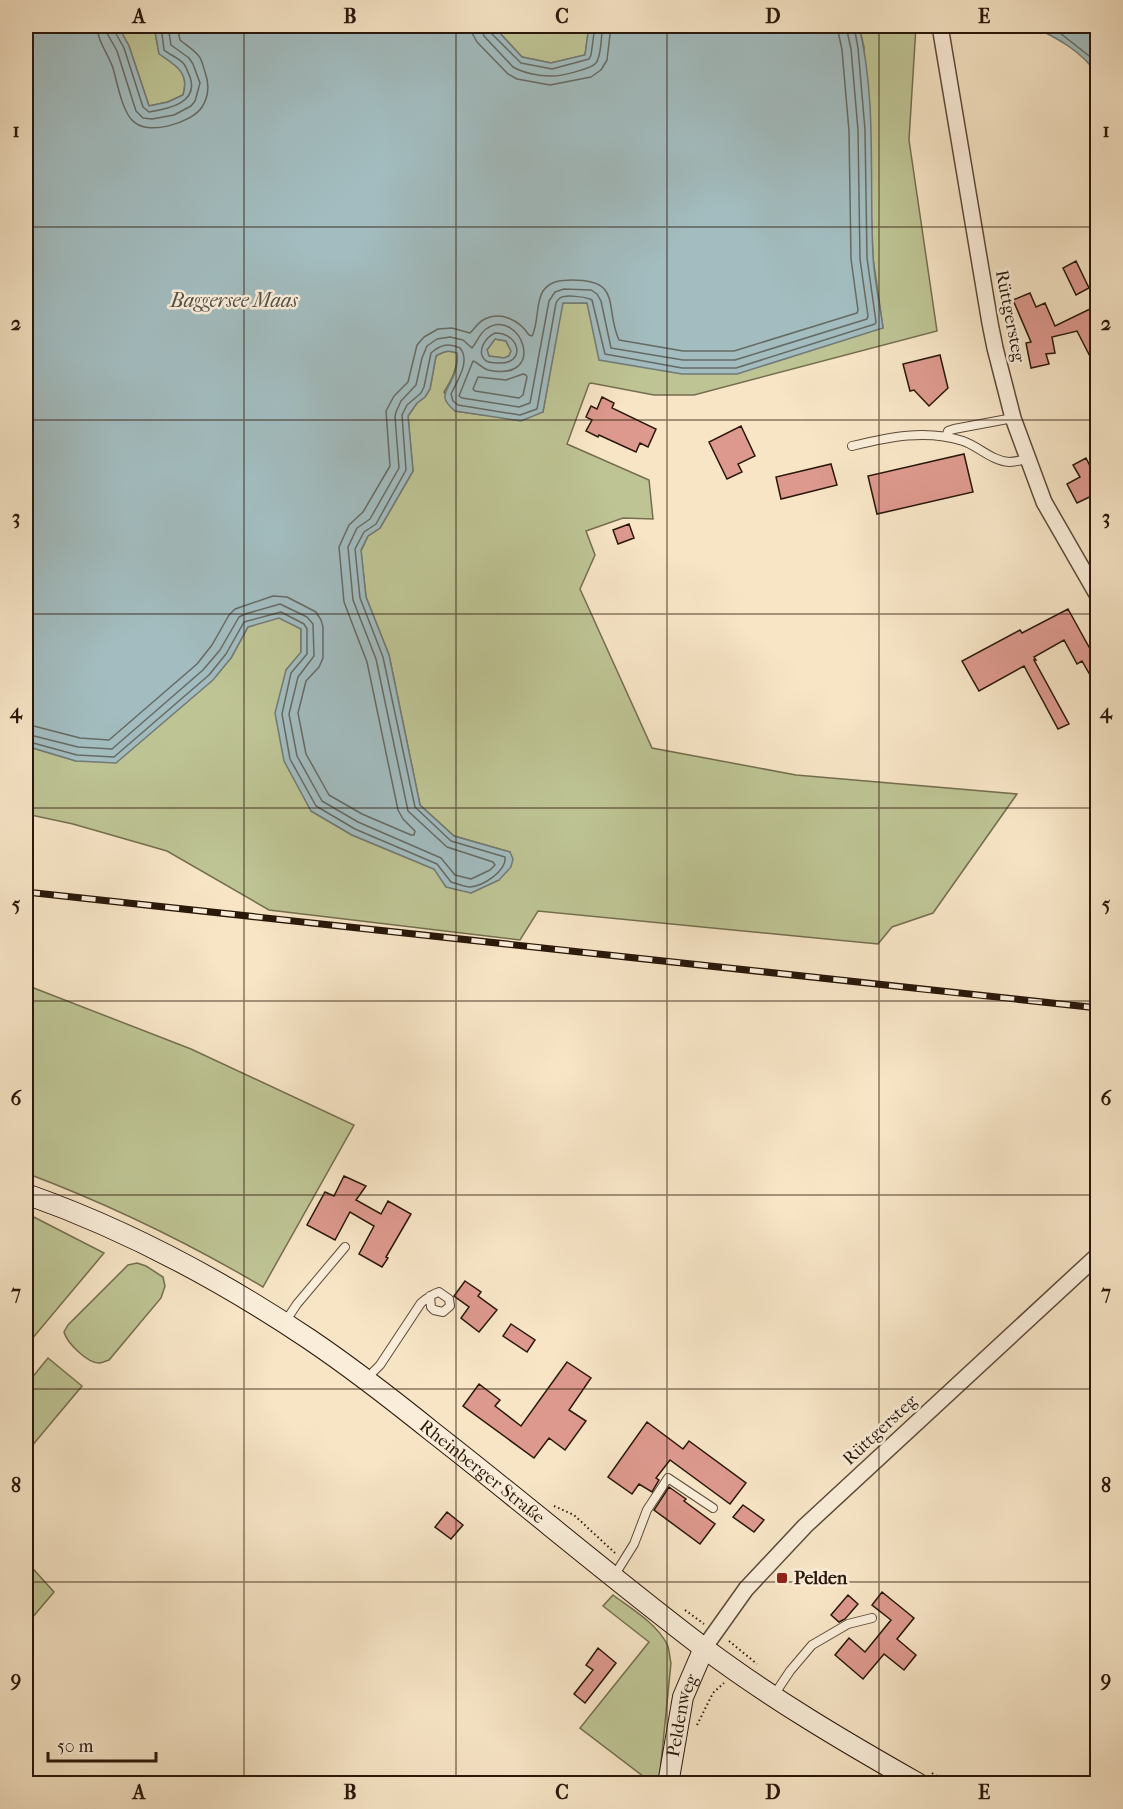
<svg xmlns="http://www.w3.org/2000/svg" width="1123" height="1809" viewBox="0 0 1123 1809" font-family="'IM FELL French Canon',serif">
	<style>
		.green { fill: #bec494; stroke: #746e4e; stroke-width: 1.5 }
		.water { fill: #a2bcbf; stroke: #727a76; stroke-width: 1.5; fill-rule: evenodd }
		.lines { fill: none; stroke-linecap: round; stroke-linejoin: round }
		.shore { stroke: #666a64; stroke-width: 1.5 }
		.building { fill: #dd998e; stroke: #291709; stroke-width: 1.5 }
		.lane-casing { stroke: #5c4a38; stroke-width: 10 }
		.street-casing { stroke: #5c4a38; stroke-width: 18 }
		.secondary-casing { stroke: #291709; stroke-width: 22 }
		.path { stroke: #291709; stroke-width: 2; stroke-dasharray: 1.5 3; stroke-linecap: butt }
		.lane { stroke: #faeeda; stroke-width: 8 }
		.street { stroke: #faeeda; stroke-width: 15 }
		.secondary { stroke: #faeeda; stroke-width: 20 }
		.rail-casing { stroke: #291709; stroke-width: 7 }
		.rail { stroke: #faeeda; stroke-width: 4.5; stroke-dasharray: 14; stroke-linecap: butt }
		.grid { fill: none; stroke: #291709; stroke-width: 1.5; stroke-opacity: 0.55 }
		.poi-dot { fill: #8f2418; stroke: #faeeda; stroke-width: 2 }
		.labels { text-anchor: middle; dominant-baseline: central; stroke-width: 5; stroke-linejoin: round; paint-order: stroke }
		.street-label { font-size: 18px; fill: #291709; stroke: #faeeda }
		.poi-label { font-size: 18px; font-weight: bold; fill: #291709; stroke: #faeeda; text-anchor: start }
		.water-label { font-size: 20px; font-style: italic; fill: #535149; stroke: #faeeda }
		.neatline { fill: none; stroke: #291709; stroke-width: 2 }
		.grid-label { font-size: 20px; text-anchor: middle; font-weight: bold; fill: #291709 }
	</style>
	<rect width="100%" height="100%" fill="#f7e5c6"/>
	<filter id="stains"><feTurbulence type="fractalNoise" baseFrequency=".00333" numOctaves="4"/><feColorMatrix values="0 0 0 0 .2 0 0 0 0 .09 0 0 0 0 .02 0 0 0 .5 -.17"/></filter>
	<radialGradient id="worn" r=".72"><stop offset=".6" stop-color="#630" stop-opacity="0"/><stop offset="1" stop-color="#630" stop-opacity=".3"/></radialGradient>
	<!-- green -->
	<path class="green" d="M118,26H154L159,53C176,65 190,71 183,95L168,102L149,106L129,46Z
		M489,26H589L585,55L551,63L522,57L496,29Z
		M859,26H916L909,140L937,331L694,395H654L591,383L589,384L567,444L649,480L653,519L623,518L586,531L595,555L580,589L652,748L796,775L1017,794L933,913L892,927L878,944L538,911L520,940L269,910L167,851L73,824L26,814V746L76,761L231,658L248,627L279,617L301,629V653L286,670L311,811L352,835L434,869L471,893L499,880L510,852L454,836L420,805L389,655L366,597L361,551L368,536L380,528L413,471L408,416L417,403L425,397L430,389L436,356C444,351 449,350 457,353C458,368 452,379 444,392L455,411L483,415L543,412L562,303H587L883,328L873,258L864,47Z
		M495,339L506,341L511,351L509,356L504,358L489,356L487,350Z
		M26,985L191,1049L354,1125L263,1287C187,1242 108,1204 26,1173Z
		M26,1213L104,1253L26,1346Z
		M137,1263L146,1266L163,1277L165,1286L161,1298L109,1360C109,1360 101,1363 100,1363C88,1364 67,1343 64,1332L68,1325L128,1265Z
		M48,1358L82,1386L26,1453V1385Z
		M26,1561L54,1592L26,1625Z
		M613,1595C632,1609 656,1623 667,1644C670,1650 669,1656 671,1663L659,1783H652L580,1728L649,1642L603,1606Z"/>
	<!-- water -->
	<path class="water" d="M26,26H118L129,46L149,106L168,102L183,95C190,72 175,65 159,54L154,26H489L496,29L522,57L551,63L585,55L589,26H859C877,101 869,179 873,255C874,280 880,304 883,328L737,374H682L599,360L587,303H563L543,412L521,421L455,411C438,397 446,393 453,377C457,369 458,361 457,353C449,350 444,351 436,356L430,389L425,397L417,403L408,416L413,471L380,528L368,536L361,550L366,597L389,655L420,805L454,836L510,852L513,859L511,867L499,880L471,893L446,887L434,869L352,835L311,811L284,761L275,713L286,670L301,652V629L279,618L248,627L231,658L213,680L116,763L76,761L26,746ZM495,339L506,341L511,351L509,356L504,358L489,356L487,350Z
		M1032,26H1097V75C1084,52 1055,37 1032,26Z"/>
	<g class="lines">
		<!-- shore -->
		<path class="shore" d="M97,26C97,40 108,54 113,68C117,82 122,110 132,120C146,137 192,123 202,107C209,96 209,83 205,72C203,66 202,59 198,55C193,49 186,45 180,40L177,26
			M106,26L107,33L117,51L136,111L143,118L152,119L174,115L191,106L195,101L200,83L193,64L189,58L171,45L168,26
			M113,26L114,30L124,48L143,107L149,112C168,109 199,103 190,77C188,73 187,68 184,64C179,58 170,55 164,50L161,26
			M472,26V33L477,42L508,74L517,79L550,85L591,77L601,70L607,60L611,26
			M481,26L484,36L513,67C523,73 539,76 550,76C559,77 591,69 596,63C601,56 602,34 602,26
			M488,26L490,32L521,63L552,69L589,59L591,55L595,26
			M1045,26L1060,33L1098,63
			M495,333C521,333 526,365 498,363C494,363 488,363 485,360C476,351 486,337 495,333Z
			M523,374L526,375L527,377L523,395L519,398L475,391L473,389L478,377L506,380Z
			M26,724L80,738L109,740L197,664L212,645L229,615L235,609L273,596L287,597L316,612L321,620L323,627V658L319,667L306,681L298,713L306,754L329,795L362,814L411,835H414L415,831L403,819L398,810L367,662L344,602L339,547L349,525L363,512L390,466L386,411L394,396L408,382L417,345L424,337L438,329L452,328L470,333C474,329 478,323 483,320C501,310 520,321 529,335L532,336C539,323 535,304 543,291C550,281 561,280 572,280C623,280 604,307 619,340L683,351H734L857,313L858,310L851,259L849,131L842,50L837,26
			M26,734L78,747L112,749L203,670L220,650L239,617L245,614L280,604L307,617L313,624L314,656L298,677L289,714L297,756L322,801L358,822L441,858L455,875L471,879L490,870L495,865L493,862L447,847L408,811L376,659L353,600L348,547L357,528L370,519L399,468L395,417L396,412L401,401L416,385L422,358L427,346L437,339L450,337L463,340L472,348C477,342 480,333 486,329C521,306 549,383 488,370C481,368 478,362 473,361L459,396L462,398L519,407L530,403L549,301L555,292L564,289L591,290L597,294L601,301L611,348L683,360H735L867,319L868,316L860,259L858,130L851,49L846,26
			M26,741L77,755L114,757L209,675L226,654L244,622L281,612L304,624L307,629V654L291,673L282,714L290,759L316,806L355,829L437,864L451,882C456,883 464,887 470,887C483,886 507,871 505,857L451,841L415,807L383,657L360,598L355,549L364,532L376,524L406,470L402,415L407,405L421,393L424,387L431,353C441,344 449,343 460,348C471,361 457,381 451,394L453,401L458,405L520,415L537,409L556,303C557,301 558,299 560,298C565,294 587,297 592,300L605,354L682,368H736L875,324L876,322L867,258L865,130L858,48L854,26"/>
	</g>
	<!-- building -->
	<path class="building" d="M1076,261L1089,288L1076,295L1063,268Z
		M1030,293L1036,307L1045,303L1055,326L1092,308L1098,320V372L1077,331L1052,337L1055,353L1046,354L1049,364L1031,368L1026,343L1031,342L1013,300Z
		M940,355L948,388L929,406L914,390L910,391L903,364Z
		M602,397L614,403L612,408L656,429L648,447L640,443L636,452L599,435L598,437L586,431L592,420L586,417L591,406L597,409Z
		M741,426L755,456L738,464L742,472L727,479L709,442Z
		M964,454L973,492L877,514L868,476Z
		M1086,458L1098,482V493L1077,503L1067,484L1080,477L1073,465Z
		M831,464L837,485L781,499L776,477Z
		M629,524L634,538L618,544L613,530Z
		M1068,609L1089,647L1098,642V689L1082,661L1077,664L1064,640L1034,657L1036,660H1034L1069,724L1058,729L1024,666L979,691L962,661L1020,630L1022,633Z
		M344,1176L366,1186L356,1200L381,1214L388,1201L411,1214L386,1257L388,1258L382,1267L359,1254L374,1226L350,1212L335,1240L307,1225L325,1192L334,1196Z
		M465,1281L481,1292L478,1296L497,1310L479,1332L461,1318L469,1307L454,1296Z
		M511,1324L535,1340L527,1352L503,1336Z
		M567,1362L591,1378L569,1410L586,1421L565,1450L549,1438L534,1458L463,1406L479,1384L500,1400L495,1406L521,1426Z
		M647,1422L683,1449L689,1441L746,1483L730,1504L670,1460L656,1478L659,1480L652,1492L639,1484L632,1494L608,1477Z
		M669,1487L686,1499L684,1501L715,1524L700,1544L654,1510Z
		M743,1505L764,1520L754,1532L733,1517Z
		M447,1512L463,1525L451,1539L435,1527Z
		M882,1592L914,1618L897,1639L916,1655L904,1670L884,1654L863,1679L835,1655L849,1638L865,1652L891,1620L872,1605Z
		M848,1595L858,1604L845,1619L839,1622L831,1615Z
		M598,1648L616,1663L585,1703L574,1694L593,1670L586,1665Z"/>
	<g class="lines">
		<defs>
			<path id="lane" d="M946,437L948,431L954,429L1013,418
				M852,446C889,437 926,429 963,441C978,446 992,461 1009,462C1015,462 1022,460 1028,459
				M285,1322L297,1304L345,1247
				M367,1378L380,1365L421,1303C427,1298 432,1294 439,1292L449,1299L450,1306L443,1312L434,1310L431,1307L430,1296
				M614,1576L634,1544L647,1510L668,1478L713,1508
				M774,1695L790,1671L812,1645L848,1624L872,1618"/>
			<path id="street" d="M940,26L990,323L995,348L1013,418L1044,502L1098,596
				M704,1648L746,1589L805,1526L1098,1255"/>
			<g id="secondary">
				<path id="s1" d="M26,1194C125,1229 221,1280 309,1339C352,1368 393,1400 434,1433C525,1504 613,1579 704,1648C772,1699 845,1742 919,1784"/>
				<path id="s2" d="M668,1784L683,1697L704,1648"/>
			</g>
		</defs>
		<!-- lane casing -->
		<use href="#lane" class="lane-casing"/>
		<!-- street casing -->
		<use href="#street" class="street-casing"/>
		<!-- secondary casing -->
		<use href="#secondary" class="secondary-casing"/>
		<!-- path -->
		<path class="path" d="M554,1506L574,1515L615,1553
			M685,1610L704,1624
			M729,1641L757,1664
			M697,1725L713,1693L724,1683
			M932,1773L950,1784"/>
		<!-- lane -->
		<use href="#lane" class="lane"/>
		<!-- street -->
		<use href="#street" class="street"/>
		<!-- secondary -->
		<use href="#secondary" class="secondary"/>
		<defs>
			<path id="rail" d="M26,892L1098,1008"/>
		</defs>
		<!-- rail casing -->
		<use href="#rail" class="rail-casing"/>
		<!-- rail -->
		<use href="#rail" class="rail"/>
	</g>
	<!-- grid -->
	<path class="grid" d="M244,26V1784M456,26V1784M667,26V1784M879,26V1784M26,227H1098M26,420H1098M26,614H1098M26,808H1098M26,1001H1098M26,1195H1098M26,1389H1098M26,1582H1098"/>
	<!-- markers -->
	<rect class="poi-dot" x="776" y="1572" width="12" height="12" rx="3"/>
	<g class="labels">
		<!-- street labels -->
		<g class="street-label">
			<text transform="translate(1010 316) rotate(79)">Rüttgersteg</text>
			<text transform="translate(880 1430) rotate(-43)">Rüttgersteg</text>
			<text stroke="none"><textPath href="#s1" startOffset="537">Rheinberger Straße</textPath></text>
			<text stroke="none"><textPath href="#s2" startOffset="70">Peldenweg</textPath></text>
		</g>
		<!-- poi labels -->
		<g class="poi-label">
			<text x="794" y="1578">Pelden</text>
		</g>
		<!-- water labels -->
		<g class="water-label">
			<text x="234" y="300">Baggersee Maas</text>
		</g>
	</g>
	<!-- margin -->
	<rect width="1123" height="1809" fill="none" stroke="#f7e5c6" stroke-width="66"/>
	<!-- scale -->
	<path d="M48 1752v9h108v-9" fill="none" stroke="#291709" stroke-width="3"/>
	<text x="57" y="1752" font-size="18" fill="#291709" stroke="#faeeda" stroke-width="4.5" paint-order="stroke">50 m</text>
	<rect x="33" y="33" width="1057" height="1743" class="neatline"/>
	<g class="grid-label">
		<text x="139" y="23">A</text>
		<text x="350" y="23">B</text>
		<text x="562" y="23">C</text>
		<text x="773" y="23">D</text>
		<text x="984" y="23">E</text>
		<text x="16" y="137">1</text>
		<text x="1106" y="137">1</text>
		<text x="16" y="330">2</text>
		<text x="1106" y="330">2</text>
		<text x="16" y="524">3</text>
		<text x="1106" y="524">3</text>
		<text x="16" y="718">4</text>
		<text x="1106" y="718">4</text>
		<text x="16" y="911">5</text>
		<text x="1106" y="911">5</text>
		<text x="16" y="1105">6</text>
		<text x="1106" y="1105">6</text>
		<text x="16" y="1299">7</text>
		<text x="1106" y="1299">7</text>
		<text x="16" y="1492">8</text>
		<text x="1106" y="1492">8</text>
		<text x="16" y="1686">9</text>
		<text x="1106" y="1686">9</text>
		<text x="139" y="1799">A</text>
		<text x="350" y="1799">B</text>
		<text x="562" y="1799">C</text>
		<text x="773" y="1799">D</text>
		<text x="984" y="1799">E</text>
	</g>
	<rect width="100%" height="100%" filter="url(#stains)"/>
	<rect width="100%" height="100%" fill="url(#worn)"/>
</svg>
